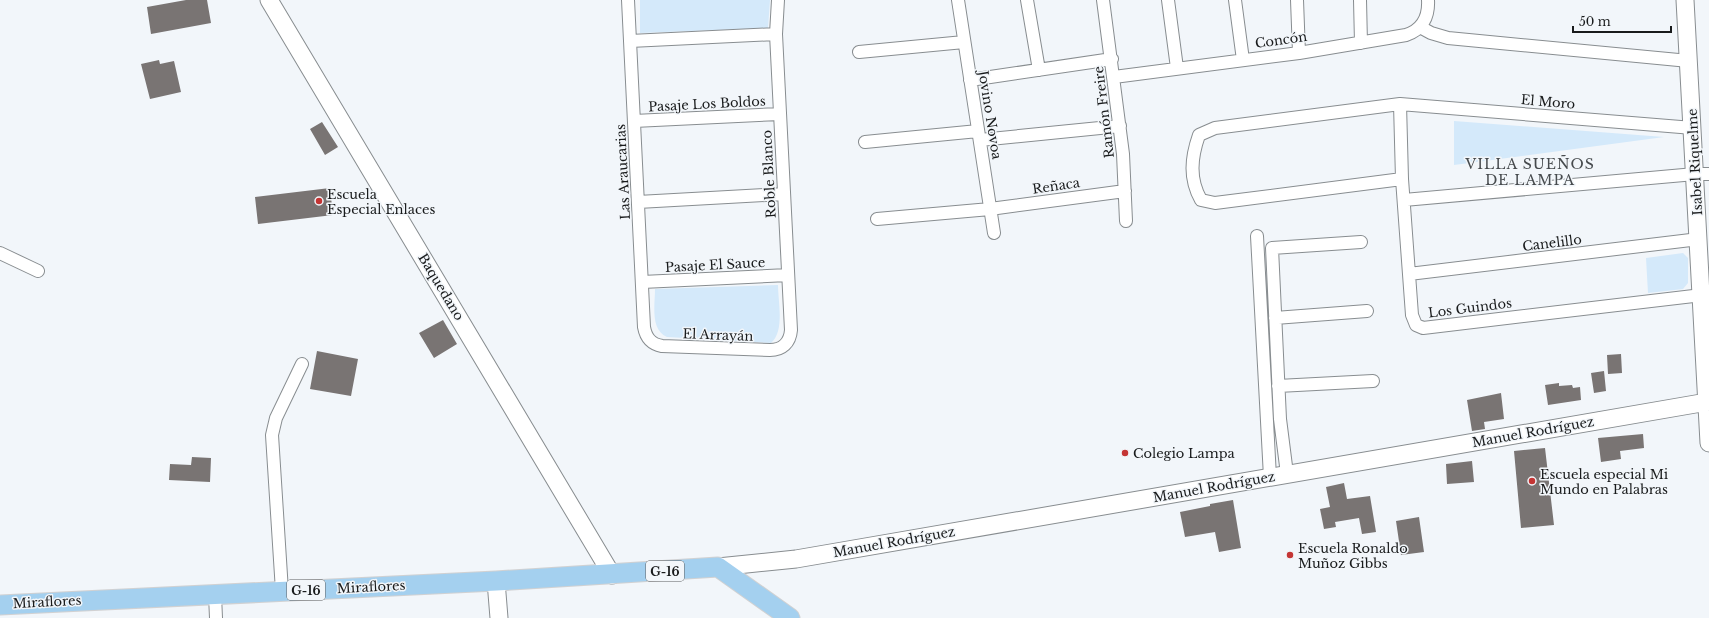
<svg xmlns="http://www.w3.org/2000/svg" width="1709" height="618" viewBox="0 0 1709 618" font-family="'Libre Baskerville',serif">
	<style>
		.green { fill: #d4e9fa }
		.building { fill: #797473 }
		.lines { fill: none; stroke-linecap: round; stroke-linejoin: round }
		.street-casing { stroke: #888d90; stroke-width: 14 }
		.secondary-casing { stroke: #888d90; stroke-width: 19 }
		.primary-casing { stroke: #d1d1d2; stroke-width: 21 }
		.street { stroke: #fff; stroke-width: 12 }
		.secondary { stroke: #fff; stroke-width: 17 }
		.primary { stroke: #a4d0ef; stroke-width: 19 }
		.poi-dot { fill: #c43534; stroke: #f2f6fa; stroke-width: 1.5 }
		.labels { text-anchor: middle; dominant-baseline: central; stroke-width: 3; stroke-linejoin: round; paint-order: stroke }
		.shield { fill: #f2f6fa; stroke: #5a5d5f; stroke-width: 1 }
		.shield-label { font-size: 12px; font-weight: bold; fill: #191b1c }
		.street-label { font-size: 13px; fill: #191b1c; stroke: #f2f6fa }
		.poi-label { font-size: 13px; fill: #191b1c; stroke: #f2f6fa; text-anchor: start }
		.neighbourhood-label { font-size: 14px; letter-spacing: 1px; fill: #474b4e; stroke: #f2f6fa }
	</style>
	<rect width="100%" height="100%" fill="#f2f6fa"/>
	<!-- green -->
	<path class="green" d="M640,0H770L768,28L640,33Z
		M1454,121L1664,137L1454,165Z
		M1683,253L1688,258V283L1683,289L1648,293L1646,258Z
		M778,285C778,301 785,331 771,343L667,337C650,330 655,305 655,289Z"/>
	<!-- building -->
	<path class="building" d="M186,0H207L211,23L151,34L147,7Z
		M159,60L160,64L174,61L181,92L150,99L141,64Z
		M322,122L338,147L325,155L310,129Z
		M330,188L333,215L258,224L255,197Z
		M443,320L457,344L434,358L419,333Z
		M317,351L358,359L351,396L310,389Z
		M1621,354L1622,373L1608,374L1607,355Z
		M1604,371L1606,391L1594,393L1591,373Z
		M1559,383V386L1572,385L1573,388L1580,387L1581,400L1548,405L1545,385Z
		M1501,393L1504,419L1484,422L1485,429L1472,431L1467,400Z
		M1643,434L1644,448L1620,451L1621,459L1601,462L1598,438Z
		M1545,448L1554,525L1521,528L1514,451Z
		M192,457L211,458L210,482L169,480L170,464L191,465Z
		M1472,461L1474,482L1447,484L1446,464Z
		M1344,483L1347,499L1370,496L1376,532L1362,534L1359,518L1335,522L1336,527L1324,529L1320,509L1330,507L1326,487Z
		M1233,500L1241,548L1219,552L1215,532L1185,537L1180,512L1210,506V504Z
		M1419,517L1424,552L1401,555L1396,521Z"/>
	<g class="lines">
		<defs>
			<path id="street" d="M628,0L644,327C646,338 651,344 662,346L770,350C782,350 790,343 791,330L776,34L778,0
				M958,0L994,233
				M1027,0L1039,70
				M1103,0L1123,154L1126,221
				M1168,0L1177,68
				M1235,0L1243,60
				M1297,0L1299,53
				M1360,0L1361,43
				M1420,27L1431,33L1448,38L1689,61
				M630,41L776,34
				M859,52L964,42
				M1114,77L1299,53L1406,35C1422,30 1429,17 1428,0
				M970,80L1112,59
				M1400,104L1402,179L1412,315L1416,325L1423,328L1702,295
				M634,121L780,114
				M980,140L1120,126
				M865,142L978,131
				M1402,179L1215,203L1201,200C1189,179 1191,158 1199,135L1215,128L1400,104L1693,128
				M1404,200L1695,174H1709
				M638,202L784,194
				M877,219L990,209L1125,191
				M1257,236L1270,477
				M0,253L38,271
				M1409,274L1699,239
				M642,282L788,275
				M1275,318L1367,311
				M1278,386L1373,381
				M1287,474L1280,419L1272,248L1361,242
				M282,591L272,435L276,418L302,364
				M215,595L216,618"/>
			<path id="secondary" d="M269,0L612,575
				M1685,0L1709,443
				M718,567L796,559L1707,402
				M496,581L499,618"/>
			<path id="primary" d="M0,605L496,581L718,567L790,618"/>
		</defs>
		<!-- street casing -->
		<use href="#street" class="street-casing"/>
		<!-- secondary casing -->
		<use href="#secondary" class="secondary-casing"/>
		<!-- primary casing -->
		<use href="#primary" class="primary-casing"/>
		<!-- street -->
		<use href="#street" class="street"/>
		<!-- secondary -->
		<use href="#secondary" class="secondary"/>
		<!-- primary -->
		<use href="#primary" class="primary"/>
	</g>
	<!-- markers -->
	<g class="poi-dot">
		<circle cx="319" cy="201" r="4"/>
		<circle cx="1125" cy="453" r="4"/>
		<circle cx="1532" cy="481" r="4"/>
		<circle cx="1290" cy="555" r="4"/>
	</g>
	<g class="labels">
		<!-- shield labels -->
		<g class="shield">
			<rect x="646" y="561" width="38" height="20" rx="3"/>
			<rect x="287" y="580" width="38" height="20" rx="3"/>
		</g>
		<g class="shield-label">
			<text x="665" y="571">G-16</text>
			<text x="306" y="590">G-16</text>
		</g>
		<!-- street labels -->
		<g class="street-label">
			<text transform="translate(1281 40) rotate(-8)">Concón</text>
			<text transform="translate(1548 102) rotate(5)">El Moro</text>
			<text transform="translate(707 104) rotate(-3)">Pasaje Los Boldos</text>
			<text transform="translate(1104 112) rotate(-97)">Ramón Freire</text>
			<text transform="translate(990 115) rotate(81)">Jovino Novoa</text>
			<text transform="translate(1695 162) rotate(-93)">Isabel Riquelme</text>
			<text transform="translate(623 172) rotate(-93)">Las Araucarias</text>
			<text transform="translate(769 174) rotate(-93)">Roble Blanco</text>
			<text transform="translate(1056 186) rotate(-8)">Reñaca</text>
			<text transform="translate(1552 243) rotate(-7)">Canelillo</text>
			<text transform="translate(715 265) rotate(-3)">Pasaje El Sauce</text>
			<text transform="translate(441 287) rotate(59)">Baquedano</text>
			<text transform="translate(1470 308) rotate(-7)">Los Guindos</text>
			<text transform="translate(718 335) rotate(2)">El Arrayán</text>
			<text transform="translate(1533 432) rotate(-10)">Manuel Rodríguez</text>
			<text transform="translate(1214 487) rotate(-10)">Manuel Rodríguez</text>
			<text transform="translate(894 542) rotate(-10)">Manuel Rodríguez</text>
			<text transform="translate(371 587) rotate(-3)">Miraflores</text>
			<text transform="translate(47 602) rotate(-3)">Miraflores</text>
		</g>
		<!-- poi labels -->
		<g class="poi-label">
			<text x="327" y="194">Escuela<tspan x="327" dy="15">Especial Enlaces</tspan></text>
			<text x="1133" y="453">Colegio Lampa</text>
			<text x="1540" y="474">Escuela especial Mi<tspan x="1540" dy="15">Mundo en Palabras</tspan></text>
			<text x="1298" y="548">Escuela Ronaldo<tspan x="1298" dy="15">Muñoz Gibbs</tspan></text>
		</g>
		<!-- neighbourhood labels -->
		<g class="neighbourhood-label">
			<text x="1530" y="164">VILLA SUEÑOS<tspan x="1530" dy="16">DE LAMPA</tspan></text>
		</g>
	</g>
	<!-- scale -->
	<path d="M1573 26v6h98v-6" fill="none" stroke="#191b1c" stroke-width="2"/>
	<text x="1579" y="26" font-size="12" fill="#191b1c" stroke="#f2f6fa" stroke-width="3" paint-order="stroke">50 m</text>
</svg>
